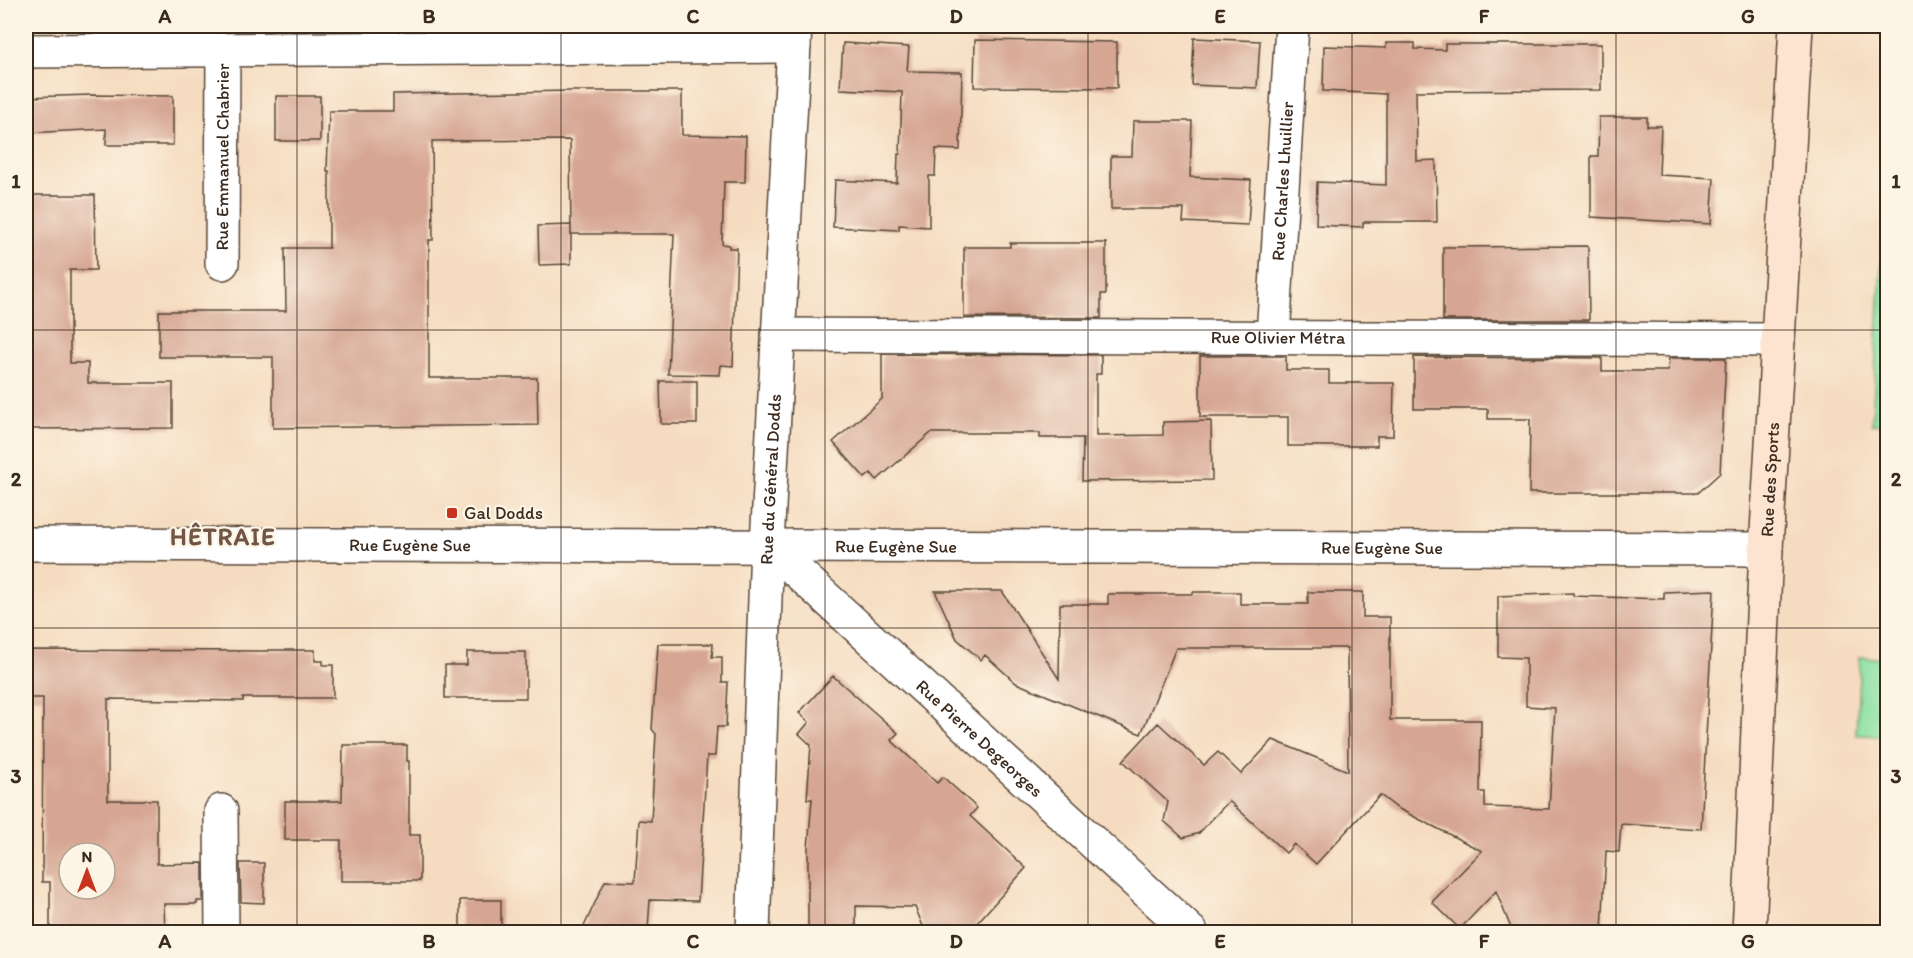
<svg xmlns="http://www.w3.org/2000/svg" width="1913" height="958" viewBox="0 0 1913 958" font-family="Itim,sans-serif">
	<style>
		.green { fill: #8ae0a3; stroke: #628560; stroke-width: 1.5 }
		.building { fill: #d6a693; fill-rule: evenodd }
		.lines { fill: none; stroke-linecap: round; stroke-linejoin: round }
		.street-casing { stroke: #574536; stroke-width: 36 }
		.secondary-casing { stroke: #574536; stroke-width: 36 }
		.street { stroke: #fff; stroke-width: 33 }
		.secondary { stroke: #fde4d0; stroke-width: 33 }
		.grid { fill: none; stroke: #3b2a1e; stroke-width: 1.5; stroke-opacity: 0.55 }
		.poi-dot { fill: #c8321e; stroke: #fcf5e5; stroke-width: 2 }
		.labels { text-anchor: middle; dominant-baseline: central; stroke-width: 4.5; stroke-linejoin: round; paint-order: stroke }
		.street-label { font-size: 18px; fill: #3b2a1e; stroke: #fcf5e5 }
		.poi-label { font-size: 18px; fill: #3b2a1e; stroke: #fcf5e5; text-anchor: start }
		.district-label { font-size: 24px; font-weight: bold; letter-spacing: 1.5px; fill: #715547; stroke: #fcf5e5 }
		.neatline { fill: none; stroke: #3b2a1e; stroke-width: 2 }
		.grid-label { font-size: 20px; text-anchor: middle; font-weight: bold; fill: #3b2a1e }
	</style>
	<rect width="100%" height="100%" fill="#fcf5e5"/>
	<filter id="ink" filterUnits="userSpaceOnUse"><feTurbulence type="fractalNoise" baseFrequency=".0167" numOctaves="2"/><feDisplacementMap in="SourceGraphic" scale="12" xChannelSelector="R" yChannelSelector="G"/><feConvolveMatrix kernelMatrix="1 2 1 2 8 2 1 2 1" color-interpolation-filters="sRGB"/></filter>
	<filter id="wash" filterUnits="userSpaceOnUse"><feTurbulence type="fractalNoise" baseFrequency=".008" numOctaves="4" result="noise"/><feDisplacementMap in="SourceGraphic" scale="24" xChannelSelector="R" yChannelSelector="G"/><feGaussianBlur stdDeviation="1.35" result="paint"/><feColorMatrix in="noise" values="0 0 0 0 0 0 0 0 0 0 0 0 0 0 0 0 0 1.4 0 .05"/><feComposite in="paint" operator="in"/></filter>
	<g filter="url(#wash)">
		<rect width="100%" height="100%" fill="#f5dcc0"/>
		<!-- green -->
		<path class="green" d="M1887,163V425L1872,424Z
			M1860,657L1887,659V736L1856,735Z"/>
		<g id="blocks">
			<!-- building -->
			<path class="building" d="M1194,38L1260,41L1257,88L1192,85Z
				M975,40L1117,42V88L974,87Z
				M843,43L909,47L907,71L962,72L960,150L936,149L935,176H929V227L899,225V230L833,227L835,180L897,183L898,154H900L902,92L840,89Z
				M1386,43H1415V49L1445,50V44H1601V90L1416,91L1417,161L1436,160L1437,222H1363V227L1316,225L1317,182L1386,185V94L1323,91L1324,46L1386,48Z
				M570,91H682V135L746,136L745,182H724L722,244L729,245V248H737L733,366L721,365L720,375L668,374L674,234H571L570,140L432,141L433,240H429V378H537L538,425L273,428V357H159V311H286L285,248H329V171H327L329,111H393V94Z
				M92,95L173,96V145H106V129L26,133V97Z
				M276,96H320V141H276Z
				M1599,117H1647V126H1661L1659,175L1714,178L1711,224L1591,217V156H1598Z
				M1133,121H1192L1190,177L1251,180L1248,225L1183,222L1184,209H1111V156H1132Z
				M30,195H95L96,270H70V363H88V383H173V428L26,429V271H31Z
				M571,225V264L539,265L538,226Z
				M1010,243H1106V294H1101V318L964,317V247H1010Z
				M1588,246L1589,320H1443V247Z
				M882,354L1101,355V374H1096V436L1163,435V422L1211,421L1212,480L1082,481L1083,438H1040V433H931L877,480L871,473L865,478L833,442L882,399Z
				M1200,356H1286V370H1329V383H1394L1393,436H1377V446H1288V417H1200Z
				M1414,357L1602,358V371H1668L1669,358H1726L1720,473L1698,493H1529L1530,419H1488V409H1414Z
				M660,381H697V424H661Z
				M1714,590L1701,829L1621,824L1619,852L1606,851L1602,933H1513L1496,891L1460,929L1432,902L1482,851L1397,808L1380,795L1316,864L1294,844L1286,853L1229,801L1199,833L1183,838L1164,821L1168,802L1123,761L1158,723L1204,765L1218,752L1241,774L1273,740L1348,771L1347,648H1176L1141,734L1016,683L985,655L981,660L957,639L935,591H1002L1059,679L1060,604H1108V594H1193V592H1240V604H1308V592H1363V617H1390V720H1481L1480,792H1485V807L1549,809L1555,708L1526,706V658L1498,657V596L1573,593V596L1664,599V592Z
				M658,644H713L712,657H722V682H728L726,727H717L715,756H707L698,901L650,900L648,929L632,928V933H581L605,881L635,882L639,820L651,821L656,734L652,729Z
				M26,650L268,651V650H315V661H323V665H333V698H243V701L108,699V800H157V864L203,863V901H197V904H164L165,933H50V882H42L43,698H26ZM69,853H105V889H69Z
				M467,652H526V698H445V665H467Z
				M833,676L898,733L891,740L937,783L943,777L977,808L970,816L1026,868L968,933H926L915,907L856,906V933H808V848L812,799H807L811,745L799,734L809,722L799,713Z
				M343,745H407V761H409V835H420V881H341V840H285V801H342Z
				M240,863H264V903L241,902Z
				M460,900H501V933H460Z"/>
		</g>
	</g>
	<g filter="url(#ink)">
		<use href="#blocks" fill-opacity="0" stroke="#574536" stroke-width="1.5"/>
		<g class="lines">
			<defs>
				<g id="street">
					<path d="M26,51L794,46"/>
					<path id="s1" d="M222,263L223,50"/>
					<path id="s2" d="M778,335L1778,340"/>
					<path id="s3" d="M1273,337L1292,26"/>
					<path id="s4" d="M26,544L1766,549"/>
					<path id="s5" d="M767,544L1191,932"/>
					<path d="M221,811L222,932"/>
					<path id="s6" d="M753,932L767,544L795,26"/>
				</g>
				<g id="secondary">
					<path id="s7" d="M1749,932L1766,549L1796,26"/>
				</g>
			</defs>
			<!-- street casing -->
			<use href="#street" class="street-casing"/>
			<!-- secondary casing -->
			<use href="#secondary" class="secondary-casing"/>
			<!-- street -->
			<use href="#street" class="street"/>
			<!-- secondary -->
			<use href="#secondary" class="secondary"/>
		</g>
	</g>
	<!-- grid -->
	<path class="grid" d="M297,26V932M561,26V932M825,26V932M1088,26V932M1352,26V932M1616,26V932M26,330H1888M26,628H1888"/>
	<!-- markers -->
	<rect class="poi-dot" x="446" y="507" width="12" height="12" rx="3"/>
	<g class="labels">
		<!-- street labels -->
		<g class="street-label">
			<text stroke="none"><textPath href="#s1" startOffset="106">Rue Emmanuel Chabrier</textPath></text>
			<text stroke="none"><textPath href="#s3" startOffset="156">Rue Charles Lhuillier</textPath></text>
			<text stroke="none"><textPath href="#s2" startOffset="500">Rue Olivier Métra</textPath></text>
			<text stroke="none"><textPath href="#s6" startOffset="453">Rue du Général Dodds</textPath></text>
			<text stroke="none"><textPath href="#s7" startOffset="453">Rue des Sports</textPath></text>
			<text stroke="none"><textPath href="#s4" startOffset="384">Rue Eugène Sue</textPath></text>
			<text stroke="none"><textPath href="#s4" startOffset="870">Rue Eugène Sue</textPath></text>
			<text stroke="none"><textPath href="#s4" startOffset="1356">Rue Eugène Sue</textPath></text>
			<text stroke="none"><textPath href="#s5" startOffset="288">Rue Pierre Degeorges</textPath></text>
		</g>
		<!-- poi labels -->
		<g class="poi-label">
			<text x="464" y="513">Gal Dodds</text>
		</g>
		<!-- district labels -->
		<g class="district-label">
			<text x="223" y="536">HÊTRAIE</text>
		</g>
	</g>
	<!-- margin -->
	<rect width="1913" height="958" fill="none" stroke="#fcf5e5" stroke-width="66"/>
	<!-- north arrow -->
	<g transform="translate(87 871)"><circle r="28" fill="#fcf5e5" stroke="#afa495" stroke-width="1.5"/>
	<path d="M0-4.5L10 22L0 15L-10 22Z" fill="#c8321e"/>
	<text y="-9" font-size="16" font-weight="bold" text-anchor="middle" fill="#3b2a1e">N</text>
	</g>
	<rect x="33" y="33" width="1847" height="892" class="neatline"/>
	<g class="grid-label">
		<text x="165" y="23">A</text>
		<text x="429" y="23">B</text>
		<text x="693" y="23">C</text>
		<text x="956" y="23">D</text>
		<text x="1220" y="23">E</text>
		<text x="1484" y="23">F</text>
		<text x="1748" y="23">G</text>
		<text x="16" y="188">1</text>
		<text x="1896" y="188">1</text>
		<text x="16" y="486">2</text>
		<text x="1896" y="486">2</text>
		<text x="16" y="783">3</text>
		<text x="1896" y="783">3</text>
		<text x="165" y="948">A</text>
		<text x="429" y="948">B</text>
		<text x="693" y="948">C</text>
		<text x="956" y="948">D</text>
		<text x="1220" y="948">E</text>
		<text x="1484" y="948">F</text>
		<text x="1748" y="948">G</text>
	</g>
</svg>
